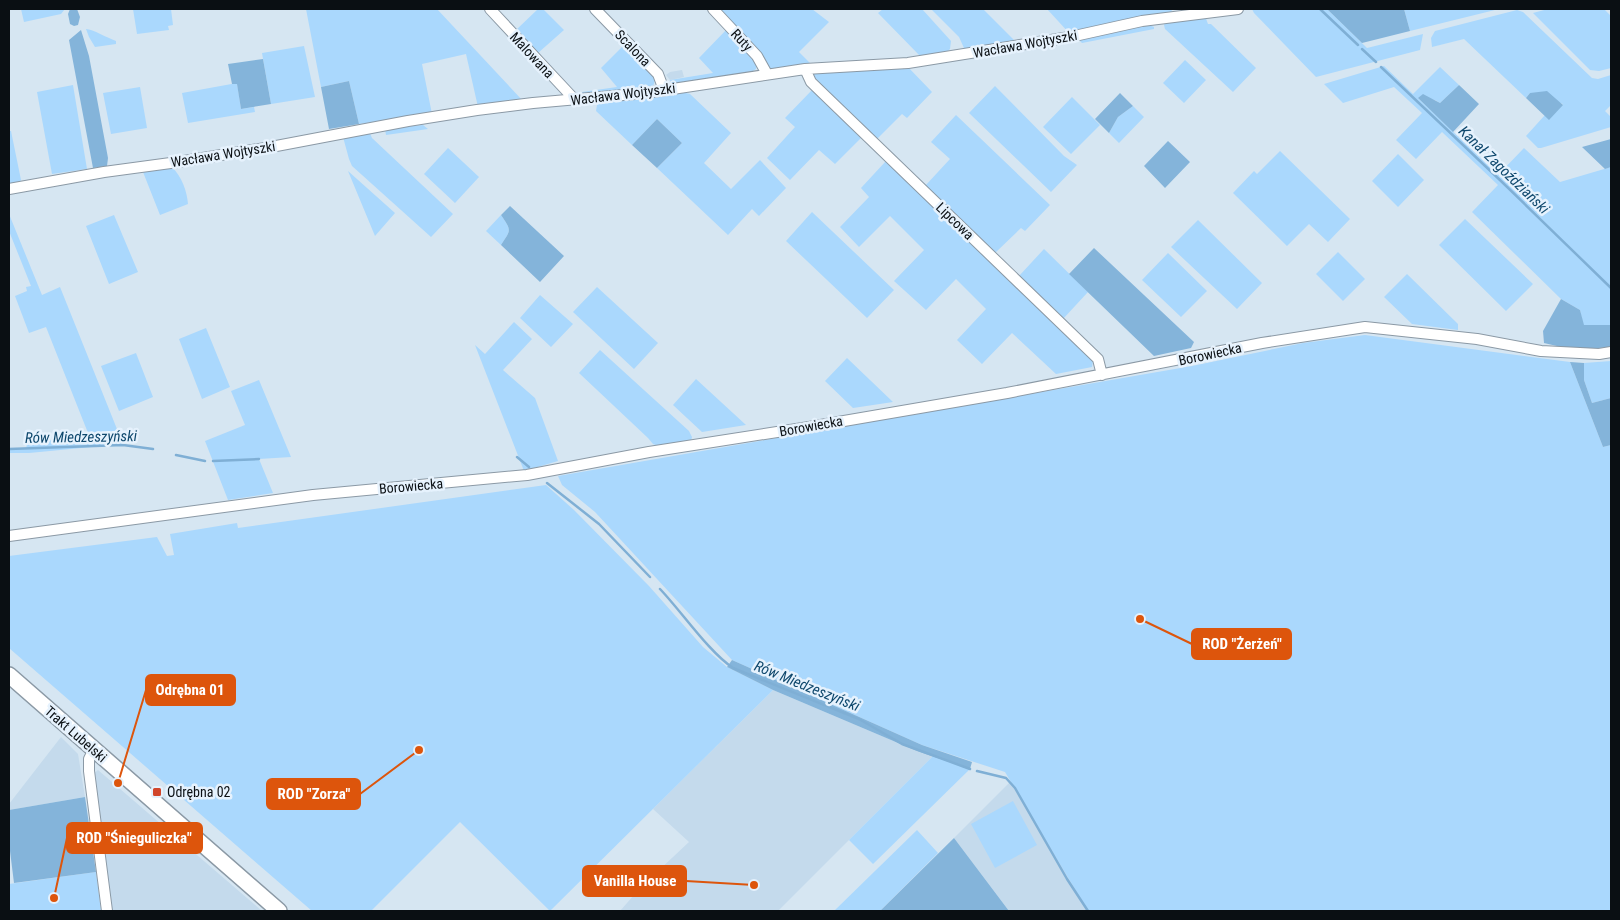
<svg xmlns="http://www.w3.org/2000/svg" width="1620" height="920" viewBox="0 0 1620 920" font-family="'Roboto Condensed',sans-serif">
	<style>
		.built { fill: #c4daec }
		.green { fill: #aad8fd }
		.forest { fill: #84b4da }
		.lines { fill: none; stroke-linecap: round; stroke-linejoin: round }
		.stream { stroke: #7fafd5; stroke-width: 2.5 }
		.street-casing { stroke: #8b99a5; stroke-width: 12 }
		.secondary-casing { stroke: #8b99a5; stroke-width: 18 }
		.street { stroke: #fff; stroke-width: 10 }
		.secondary { stroke: #fff; stroke-width: 15 }
		.poi-dot { fill: #d1462b; stroke: #e6f2fd; stroke-width: 2 }
		.labels { text-anchor: middle; dominant-baseline: central; stroke-width: 5; stroke-linejoin: round; paint-order: stroke }
		.street-label { font-size: 14px; fill: #0a0f13; stroke: #e6f2fd }
		.poi-label { font-size: 14px; fill: #0a0f13; stroke: #e6f2fd; text-anchor: start }
		.water-label { font-size: 15px; font-style: italic; fill: #0f486d; stroke: #e6f2fd }
		.leader { fill: none; stroke: #dd550c; stroke-width: 2 }
		.callout-dot { fill: #dd550c; stroke: #e6f2fd; stroke-width: 2 }
		.callout { fill: #dd550c; stroke: #dd550c; stroke-width: 2 }
		.callout-label { font-size: 15px; text-anchor: middle; font-weight: bold; fill: #fff }
	</style>
	<rect width="100%" height="100%" fill="#d6e6f2"/>
	<!-- built -->
	<path class="built" d="M682,70L684,77L670,80L666,75L670,72Z
		M773,690L917,751L933,756L778,911H620L641,887L689,842L653,809Z
		M61,737L78,754L85,797L9,810V804Z
		M98,770L262,911H112L93,774Z
		M1010,782L1048,842L1088,911H1009L954,838Z"/>
	<!-- green -->
	<path class="green" d="M21,9H65L61,14L24,22Z
		M133,9H171L173,25L168,26L169,30L137,34Z
		M306,9H437L523,101L478,107L466,54L422,64L432,114L359,124L349,81L321,87Z
		M538,9H543L564,30L538,53L516,30Z
		M716,9H812L829,22L799,52L812,65L772,70Z
		M883,9H922L951,41L950,49L944,55L921,57L878,13Z
		M931,9H983L1016,42L969,52L964,48L959,37Z
		M1047,9H1172L1171,14L1070,34Z
		M1252,9H1327L1367,48L1423,34L1420,50L1316,77L1254,13Z
		M1404,9H1499L1410,31Z
		M1548,9H1604L1611,16V68L1599,71L1590,70L1533,13Z
		M1517,10L1523,12L1592,78L1598,79L1611,75V88L1610,90L1611,105L1605,111L1611,117V127L1541,148H1538L1526,136L1545,115L1549,119L1563,104L1530,93L1526,98L1464,39L1432,47L1431,38L1435,31Z
		M1205,16L1208,24H1211L1256,68L1233,92L1165,29L1164,25L1166,21Z
		M1149,25L1154,27V29L1082,43L1080,41L1081,38Z
		M728,28L757,63L756,69L750,73L672,85L670,80L713,73L699,58Z
		M86,29C93,29 107,38 116,41V44L95,47L89,37Z
		M624,45L656,78L652,89L581,97L575,93L617,87L601,68Z
		M304,46L315,97L271,104L262,53Z
		M1185,60L1206,80L1184,103L1163,83Z
		M907,66L932,92L907,118L902,114L876,140L813,76L814,72Z
		M1384,66L1413,94L1440,67L1459,85L1440,103L1435,100L1418,98L1498,175L1524,148L1560,182L1611,167V325H1583L1580,310L1561,299L1472,212L1498,185L1442,132L1416,159L1396,140L1422,113L1394,87L1343,103L1324,84Z
		M237,83L241,109L254,107L255,112L188,123L182,93Z
		M73,85L87,169L52,174L37,92Z
		M995,86L1064,156L1077,165L1051,192L969,113Z
		M140,87L147,128L111,134L103,93Z
		M812,90L861,138L835,164L819,150L790,180L767,158L795,127L785,118Z
		M682,92L690,94L731,133L704,163L731,189L760,160L786,188L759,216L752,209L728,235L657,168L682,143L657,119L632,145L596,111L597,105L603,101Z
		M1072,97L1100,125L1071,154L1043,127Z
		M1133,106L1144,117L1119,143L1109,133L1118,117Z
		M956,115L1050,205L1025,231L1021,228L995,253L925,186L950,159L931,142Z
		M423,125L428,129L386,135L385,129Z
		M9,131H11L21,180L19,183L9,184Z
		M369,131L372,138L453,214L431,237L352,166L349,159L343,137Z
		M448,148L479,177L455,203L424,174Z
		M1280,151L1350,219L1328,242L1309,224L1287,246L1233,193L1254,171L1257,174Z
		M1398,154L1424,180L1398,207L1372,181Z
		M886,161L1093,361L1092,367L1056,374L1012,333L982,364L957,340L986,309L956,279L926,310L894,281L924,250L890,216L859,247L840,227L869,197L861,188Z
		M172,167C182,177 187,191 188,204L160,215L143,172Z
		M348,171L395,213L375,236Z
		M812,212L894,290L867,318L786,241Z
		M9,214L42,295L60,287L123,444L29,453H9V449L27,448L25,442L90,438L46,327L29,333L15,296L27,291L26,287L31,286L9,231Z
		M114,215L138,272L109,284L86,226Z
		M501,215C512,231 511,230 501,245L486,231Z
		M1465,219L1533,284L1506,311L1439,245Z
		M1198,220L1262,283L1237,309L1171,247Z
		M1044,249L1088,292L1063,319L1019,276Z
		M1338,252L1365,279L1343,301L1316,274Z
		M1168,253L1207,291L1181,317L1142,280Z
		M1407,274L1458,324V330L1412,324L1384,297Z
		M597,287L658,343L634,369L573,312Z
		M540,295L573,324L551,347L520,318Z
		M514,322L532,339L503,370L535,398L558,461L524,471L475,345L485,354Z
		M206,328L230,387L202,399L179,339Z
		M1365,335L1570,362L1603,447L1611,445V911H1088L1005,772L922,745L732,660L595,512L562,485L558,476L1192,366L1303,343Z
		M600,350L689,431L692,437L691,441L661,447L653,444L648,438L579,373Z
		M136,353L153,397L119,411L101,366Z
		M847,358L893,402L853,408L825,381Z
		M1611,361V398L1592,403L1584,380V363Z
		M696,379L746,425L702,432L673,405Z
		M259,380L291,457L259,459L273,493L228,500L205,441L245,425L231,391Z
		M546,485L574,510L649,586L703,647L727,667L773,690L550,911L460,822L371,911H312L9,648V556L157,537L167,556L174,555L170,534L237,523L238,528Z
		M933,756L970,769L873,864L849,840Z
		M1013,801L1037,845L995,868L971,824Z
		M917,830L938,853L880,911H834Z
		M96,872L101,911H9V884Z"/>
	<!-- forest -->
	<path class="forest" d="M70,9H77L80,17L78,25L74,26L70,24L68,14Z
		M1327,9H1404L1410,31L1362,43Z
		M81,30L89,56L108,158L107,166L93,168L69,40Z
		M263,59L271,104L241,109L237,84H232L228,64Z
		M349,81L359,124L329,129L321,87Z
		M1459,85L1479,104L1453,132L1418,98L1423,94L1440,103Z
		M1547,91L1563,105L1549,120L1526,98L1530,93Z
		M1120,93L1133,106L1118,117L1109,133L1095,119Z
		M657,119L682,143L657,168L632,145Z
		M1611,139V167L1605,169L1582,147Z
		M1168,141L1190,162L1165,188L1144,166Z
		M510,206L564,256L540,282L501,245C511,230 512,231 501,215Z
		M1094,248L1194,342L1191,348L1154,356L1069,274Z
		M1561,299L1580,310L1584,325H1611V347L1574,350L1544,343L1543,331Z
		M1570,362L1584,363V380L1592,403L1611,398V445L1603,447Z
		M732,660L922,745L972,762L970,769L917,751L773,690L727,667Z
		M85,797L96,872L14,883L9,843V810Z
		M954,838L1009,911H880Z"/>
	<g class="lines">
		<!-- stream -->
		<path class="stream" d="M1320,9L1358,45
			M1362,49L1376,62
			M1381,67L1502,182L1611,288
			M9,449L123,445L153,449
			M176,455L205,461
			M517,457L529,467
			M213,461L259,459
			M547,483L599,524L650,577
			M660,589C682,612 708,651 733,668L859,719L902,744L970,769
			M977,771L1006,778L1015,788L1067,879L1088,911"/>
		<defs>
			<path id="street" d="M490,9L575,100
				M595,9L658,74L664,90
				M713,9L757,56L767,74
				M805,69L811,82L1098,359L1102,375
				M9,189L104,172L178,162L271,147L408,121L477,110L533,103L646,93L805,69L908,63L1070,37L1142,21L1238,9
				M9,536L313,495L527,475L649,452L809,427L1007,393L1262,343L1365,327L1477,339L1541,351L1599,354L1611,352
				M94,749L89,759V771L107,911"/>
			<path id="secondary" d="M9,675L279,911"/>
		</defs>
		<!-- street casing -->
		<use href="#street" class="street-casing"/>
		<!-- secondary casing -->
		<use href="#secondary" class="secondary-casing"/>
		<!-- street -->
		<use href="#street" class="street"/>
		<!-- secondary -->
		<use href="#secondary" class="secondary"/>
	</g>
	<!-- markers -->
	<rect class="poi-dot" x="152" y="787" width="10" height="10" rx="2.5"/>
	<g class="labels">
		<!-- street labels -->
		<g class="street-label">
			<text transform="translate(742 40) rotate(47)">Ruty</text>
			<text transform="translate(1025 44) rotate(-10)">Wacława Wojtyszki</text>
			<text transform="translate(633 48) rotate(46)">Scalona</text>
			<text transform="translate(532 55) rotate(47)">Malowana</text>
			<text transform="translate(623 94) rotate(-7)">Wacława Wojtyszki</text>
			<text transform="translate(223 154) rotate(-9)">Wacława Wojtyszki</text>
			<text transform="translate(955 221) rotate(44)">Lipcowa</text>
			<text transform="translate(1210 354) rotate(-12)">Borowiecka</text>
			<text transform="translate(811 426) rotate(-10)">Borowiecka</text>
			<text transform="translate(411 486) rotate(-5)">Borowiecka</text>
			<text transform="translate(76 734) rotate(41)">Trakt Lubelski</text>
		</g>
		<!-- poi labels -->
		<g class="poi-label">
			<text x="167" y="792">Odrębna 02</text>
		</g>
		<!-- water labels -->
		<g class="water-label">
			<text transform="translate(1504 170) rotate(44)">Kanał Zagoździański</text>
			<text transform="translate(81 437) rotate(-1)">Rów Miedzeszyński</text>
			<text transform="translate(807 686) rotate(22)">Rów Miedzeszyński</text>
		</g>
	</g>
	<!-- callouts -->
	<path class="leader" d="M1140 619L1192 644M118 783L146 690M419 750L360 794M54 898L67 838M754 885L686 881"/>
	<g class="callout-dot">
		<circle cx="1140" cy="619" r="5"/>
		<circle cx="118" cy="783" r="5"/>
		<circle cx="419" cy="750" r="5"/>
		<circle cx="54" cy="898" r="5"/>
		<circle cx="754" cy="885" r="5"/>
	</g>
	<g class="callout">
		<rect x="1192" y="629" width="99" height="30" rx="5"/>
		<rect x="146" y="675" width="89" height="30" rx="5"/>
		<rect x="267" y="779" width="93" height="30" rx="5"/>
		<rect x="67" y="823" width="135" height="30" rx="5"/>
		<rect x="583" y="866" width="103" height="30" rx="5"/>
	</g>
	<g class="callout-label">
		<text x="1242" y="649">ROD "Żerżeń"</text>
		<text x="190" y="695">Odrębna 01</text>
		<text x="314" y="799">ROD "Zorza"</text>
		<text x="134" y="843">ROD "Śnieguliczka"</text>
		<text x="635" y="886">Vanilla House</text>
	</g>
	<!-- border -->
	<rect width="1620" height="920" fill="none" stroke="#0a0f13" stroke-width="20"/>
</svg>
